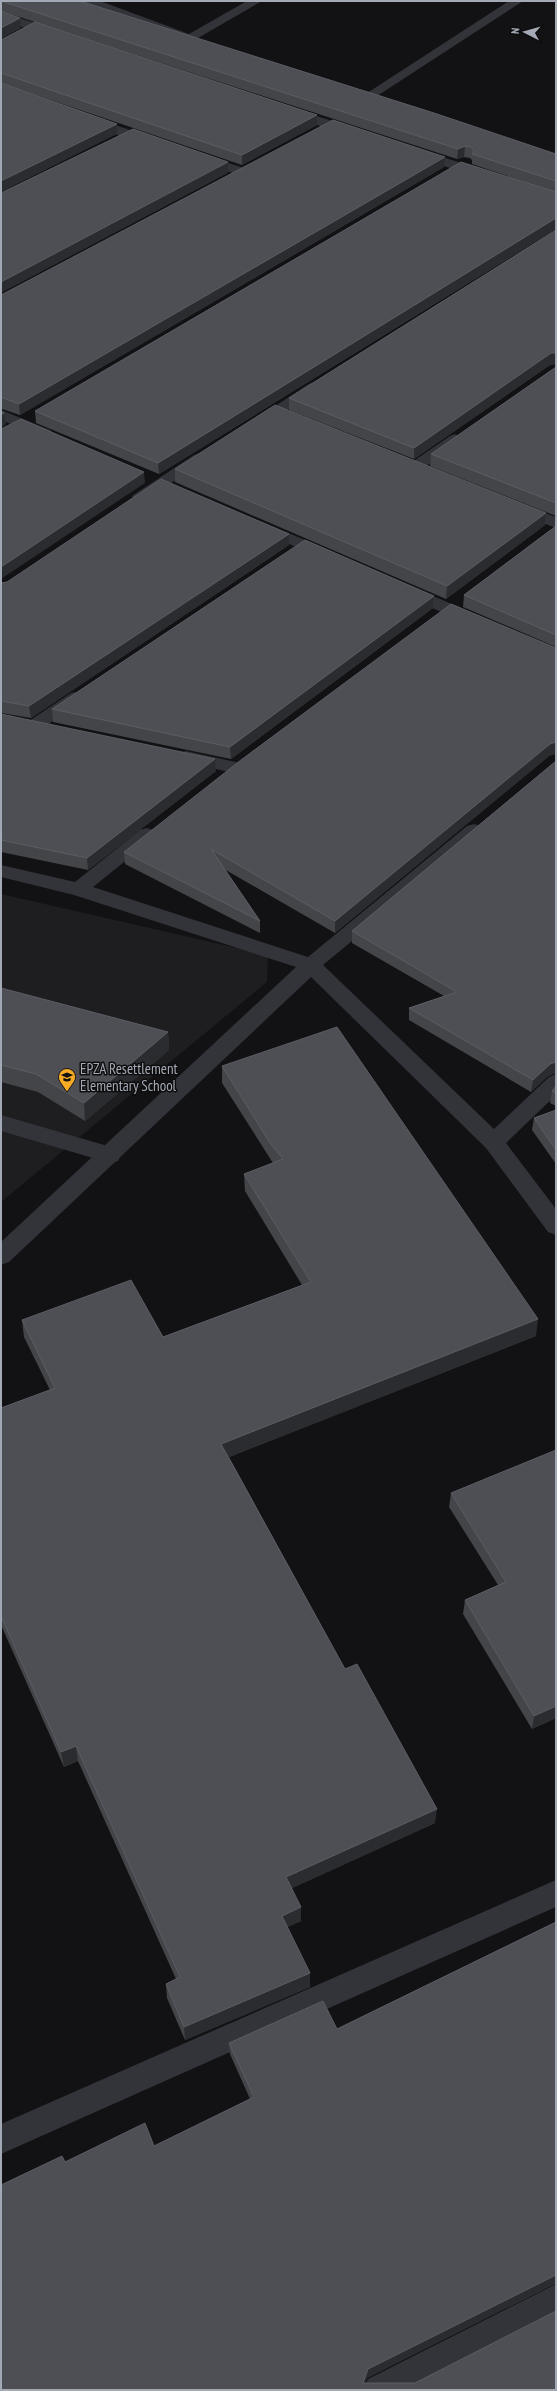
<svg xmlns="http://www.w3.org/2000/svg" width="557" height="2391" viewBox="0 0 557 2391" font-family="'PT Sans Narrow',sans-serif">
	<style>
		.built { fill: #1e1e21 }
		.lines { fill: none; stroke-linecap: round; stroke-linejoin: round }
		.lane { fill: #333439; fill-rule: evenodd }
		.street { fill: #333439; fill-rule: evenodd }
		.wall { fill: #434549 }
		.shaded-wall { fill: #2b2c2f }
		.building { fill: #4e4f55; stroke: #5b5d64 }
		.labels { text-anchor: middle; dominant-baseline: central; stroke-width: 3; stroke-linejoin: round; paint-order: stroke }
		.poi-label { font-size: 15px; fill: #a3a9b5; stroke: #0d0d0e; text-anchor: start }
	</style>
	<rect width="100%" height="100%" fill="#121214"/>
	<!-- built -->
	<path class="built" d="M1,894L268,955L267,982L1,1202Z"/>
	<g class="lines">
		<!-- lane -->
		<path class="lane" d="M1,1115L118,1149L121,1155L118,1161L110,1163L1,1131Z"/>
		<!-- street -->
		<path class="street" d="M83,1H100L189,34L247,1H262L191,42L85,3Z
			M509,1H523L374,98H366L364,95Z
			M1,12L63,32L65,35L59,39L1,20Z
			M289,107L360,130L361,133L355,137L350,136L285,114L283,111Z
			M88,116L157,139L158,142L157,145H147L83,123L82,120Z
			M416,149L488,171L490,174L483,178L411,156L409,153L411,150Z
			M200,154L247,169L249,172L242,176L195,161L193,158Z
			M314,382L322,387L319,390L262,426H252L249,423L309,384Z
			M1,410L50,430L53,433L45,438L1,420Z
			M455,434L463,439L460,442L421,470H409L407,467L409,464L450,436Z
			M200,453L208,458L206,461L146,499H134L132,496L194,455Z
			M518,503L556,517V528L512,511L510,508L512,505Z
			M262,522L334,552L336,555L334,558H322L256,530L254,527L256,524Z
			M407,585L480,616L483,620L480,624H468L401,594L399,590L401,586Z
			M77,692L83,693L86,697L83,701L41,729H29L26,725L29,721L71,693Z
			M186,751L240,763L243,767L240,771L234,773L180,761L177,757L180,753Z
			M474,824L481,826L483,830L481,834L323,965L494,1129L549,1077L556,1074V1095L506,1143L556,1209V1235L548,1232L486,1148L311,977L9,1262L1,1265V1242L296,967L74,895L1,877V865L75,882L140,830L147,828L154,830L156,834L154,838L93,887L308,957L467,826Z
			M556,1880V1907L1,2154V2124Z
			M556,2284V2317L413,2390H363L368,2379Z"/>
	</g>
	<!-- wall -->
	<path class="wall" d="M1,1L556,154V229L159,474L36,423L35,411L549,190L472,164V160L470,158L464,157L457,159L1,11Z
		M1,40L317,125L242,165L1,83Z
		M444,167L20,415L2,409H1V295Z
		M556,230V364L550,365L414,459L289,410V398Z
		M556,367V516L430,466L431,454Z
		M175,469L545,525L446,599L175,482Z
		M556,526V647L463,607L464,595Z
		M289,545L31,718L1,713V583Z
		M434,596L433,608L231,759L53,722L52,709Z
		M1,714L216,771L88,870L1,852Z
		M549,756L335,933L224,869L260,921V933L125,864L124,852Z
		M556,761V1073L548,1076L531,1092L409,1020V1008L444,996L352,943V931Z
		M1,988L168,1032L169,1050L85,1121L38,1092L1,1082Z
		M222,1066L536,1336L229,1457L345,1669L435,1823L292,1888L301,1921L287,1927L310,1973V1987L185,2040L167,1998L166,1984L176,1979L78,1761L64,1767L1,1625V1408L50,1390L24,1337L22,1320L163,1337L302,1285L245,1191L244,1174L273,1163L222,1083Z
		M556,1086V1106L550,1103L552,1091Z
		M556,1110V1164L532,1130L534,1118Z
		M556,1450V1718L532,1729L463,1614L465,1600L498,1585L449,1507L451,1493Z
		M556,1922V2283L367,2378L365,2383L556,2390H1L65,2162L154,2146L250,2099L230,2054L229,2043L337,2029Z"/>
	<!-- shaded-wall -->
	<path class="shaded-wall" d="M20,18L21,28L1,39V28Z
		M317,115V125L242,165V155Z
		M117,124V134L1,192V181Z
		M465,146L464,157L457,159L458,149Z
		M445,157L444,167L20,415L19,404Z
		M228,162V173L1,293V282Z
		M556,218V229L159,474L158,463Z
		M551,353H556V364L550,365L414,459V448Z
		M4,413L6,424L1,428V415Z
		M144,472L145,483L1,579V567Z
		M546,513L545,525L446,599L447,586Z
		M289,534V545L31,718L29,706Z
		M434,596L433,608L231,759L230,747Z
		M556,742V754L549,756L335,933V921L550,744Z
		M215,759L216,771L88,870L87,858Z
		M168,1032L169,1050L85,1121L84,1103Z
		M556,1062V1073L548,1076L531,1092L533,1080L550,1064Z
		M538,1319L536,1336L222,1460L221,1444Z
		M556,1706V1718L532,1729L534,1716Z
		M76,1746L78,1761L64,1767L61,1752Z
		M437,1809L435,1823L286,1891V1877Z
		M301,1907V1921L282,1930V1916Z
		M310,1973V1987L185,2040L184,2027Z
		M556,2275V2281L555,2283L367,2378L363,2390V2383L368,2369Z"/>
	<!-- building -->
	<path class="building" d="M1,1H80L434,113L556,154V181L472,154L474,151L471,147L465,146L458,149Z
		M1,11L20,18L1,28Z
		M35,22L317,115L242,155L1,73V40Z
		M1,83L117,124L1,181Z
		M333,120L445,157L19,404L1,397V295Z
		M133,129L228,162L1,282V193Z
		M461,162L556,192V218L158,463L35,411Z
		M556,230V353H551L414,448L289,398Z
		M556,367V503L431,454Z
		M275,405L546,513L447,586L175,469Z
		M1,411L4,413L1,415Z
		M21,419L144,472L1,567V429Z
		M161,479L289,534L29,706L1,701V583L7,582Z
		M556,526V635L464,595Z
		M305,540L434,596L230,747L52,709Z
		M451,604L556,648V742L550,744L335,921L211,849L260,921L124,852L241,760Z
		M1,714L215,759L87,858L1,840Z
		M556,761V1062L550,1064L533,1080L409,1008L457,992L352,931Z
		M1,988L168,1032L84,1103L36,1074L1,1065Z
		M337,1027L538,1319L221,1444L345,1669L357,1664L437,1809L286,1877L301,1907L282,1916L310,1973L184,2027L166,1984L180,1977L76,1746L61,1752L1,1616V1408L55,1388L22,1320L131,1280L163,1337L311,1282L244,1174L283,1159L270,1143L222,1066Z
		M556,1086V1093L552,1091Z
		M556,1110V1150L534,1118Z
		M556,1450V1706L534,1716L465,1600L506,1582L451,1493Z
		M556,1922V2275L368,2369L363,2383H415L556,2311V2390H1V2185L62,2156L65,2162L145,2123L154,2146L254,2097L229,2043L323,2001L337,2029Z"/>
	<!-- icons -->
	<defs>
		<symbol id="school-pin" viewBox="-11 -11 22 30"><path d="M0 17L-7.5 6A9.5 9.5 0 1 1 7.5 6Z" fill="#f8ac25" stroke="#0d0d0e"/><path d="M0-5L7-2L0 1L-7-2ZM-4 1L0 2.5L4 1V4Q0 6-4 4Z" fill="#111"/></symbol>
	</defs>
	<g fill-rule="evenodd">
		<use href="#school-pin" x="57" y="1067" width="20" height="27"/>
	</g>
	<g class="labels">
		<!-- poi labels -->
		<g class="poi-label">
			<text x="80" y="1068">EPZA Resettlement<tspan x="80" dy="17">Elementary School</tspan></text>
		</g>
	</g>
	<!-- border -->
	<rect width="557" height="2391" fill="none" stroke="#a3a9b5" stroke-width="4"/>
	<!-- north arrow -->
	<g transform="translate(525 32) rotate(276)" stroke="#0d0d0e" stroke-width="3" paint-order="stroke">
	<path d="M0-3L7 15L0 10L-7 15Z" fill="#a3a9b5"/>
	<text y="-6" font-size="11" font-weight="bold" text-anchor="middle" fill="#a3a9b5">N</text>
	</g>
</svg>
